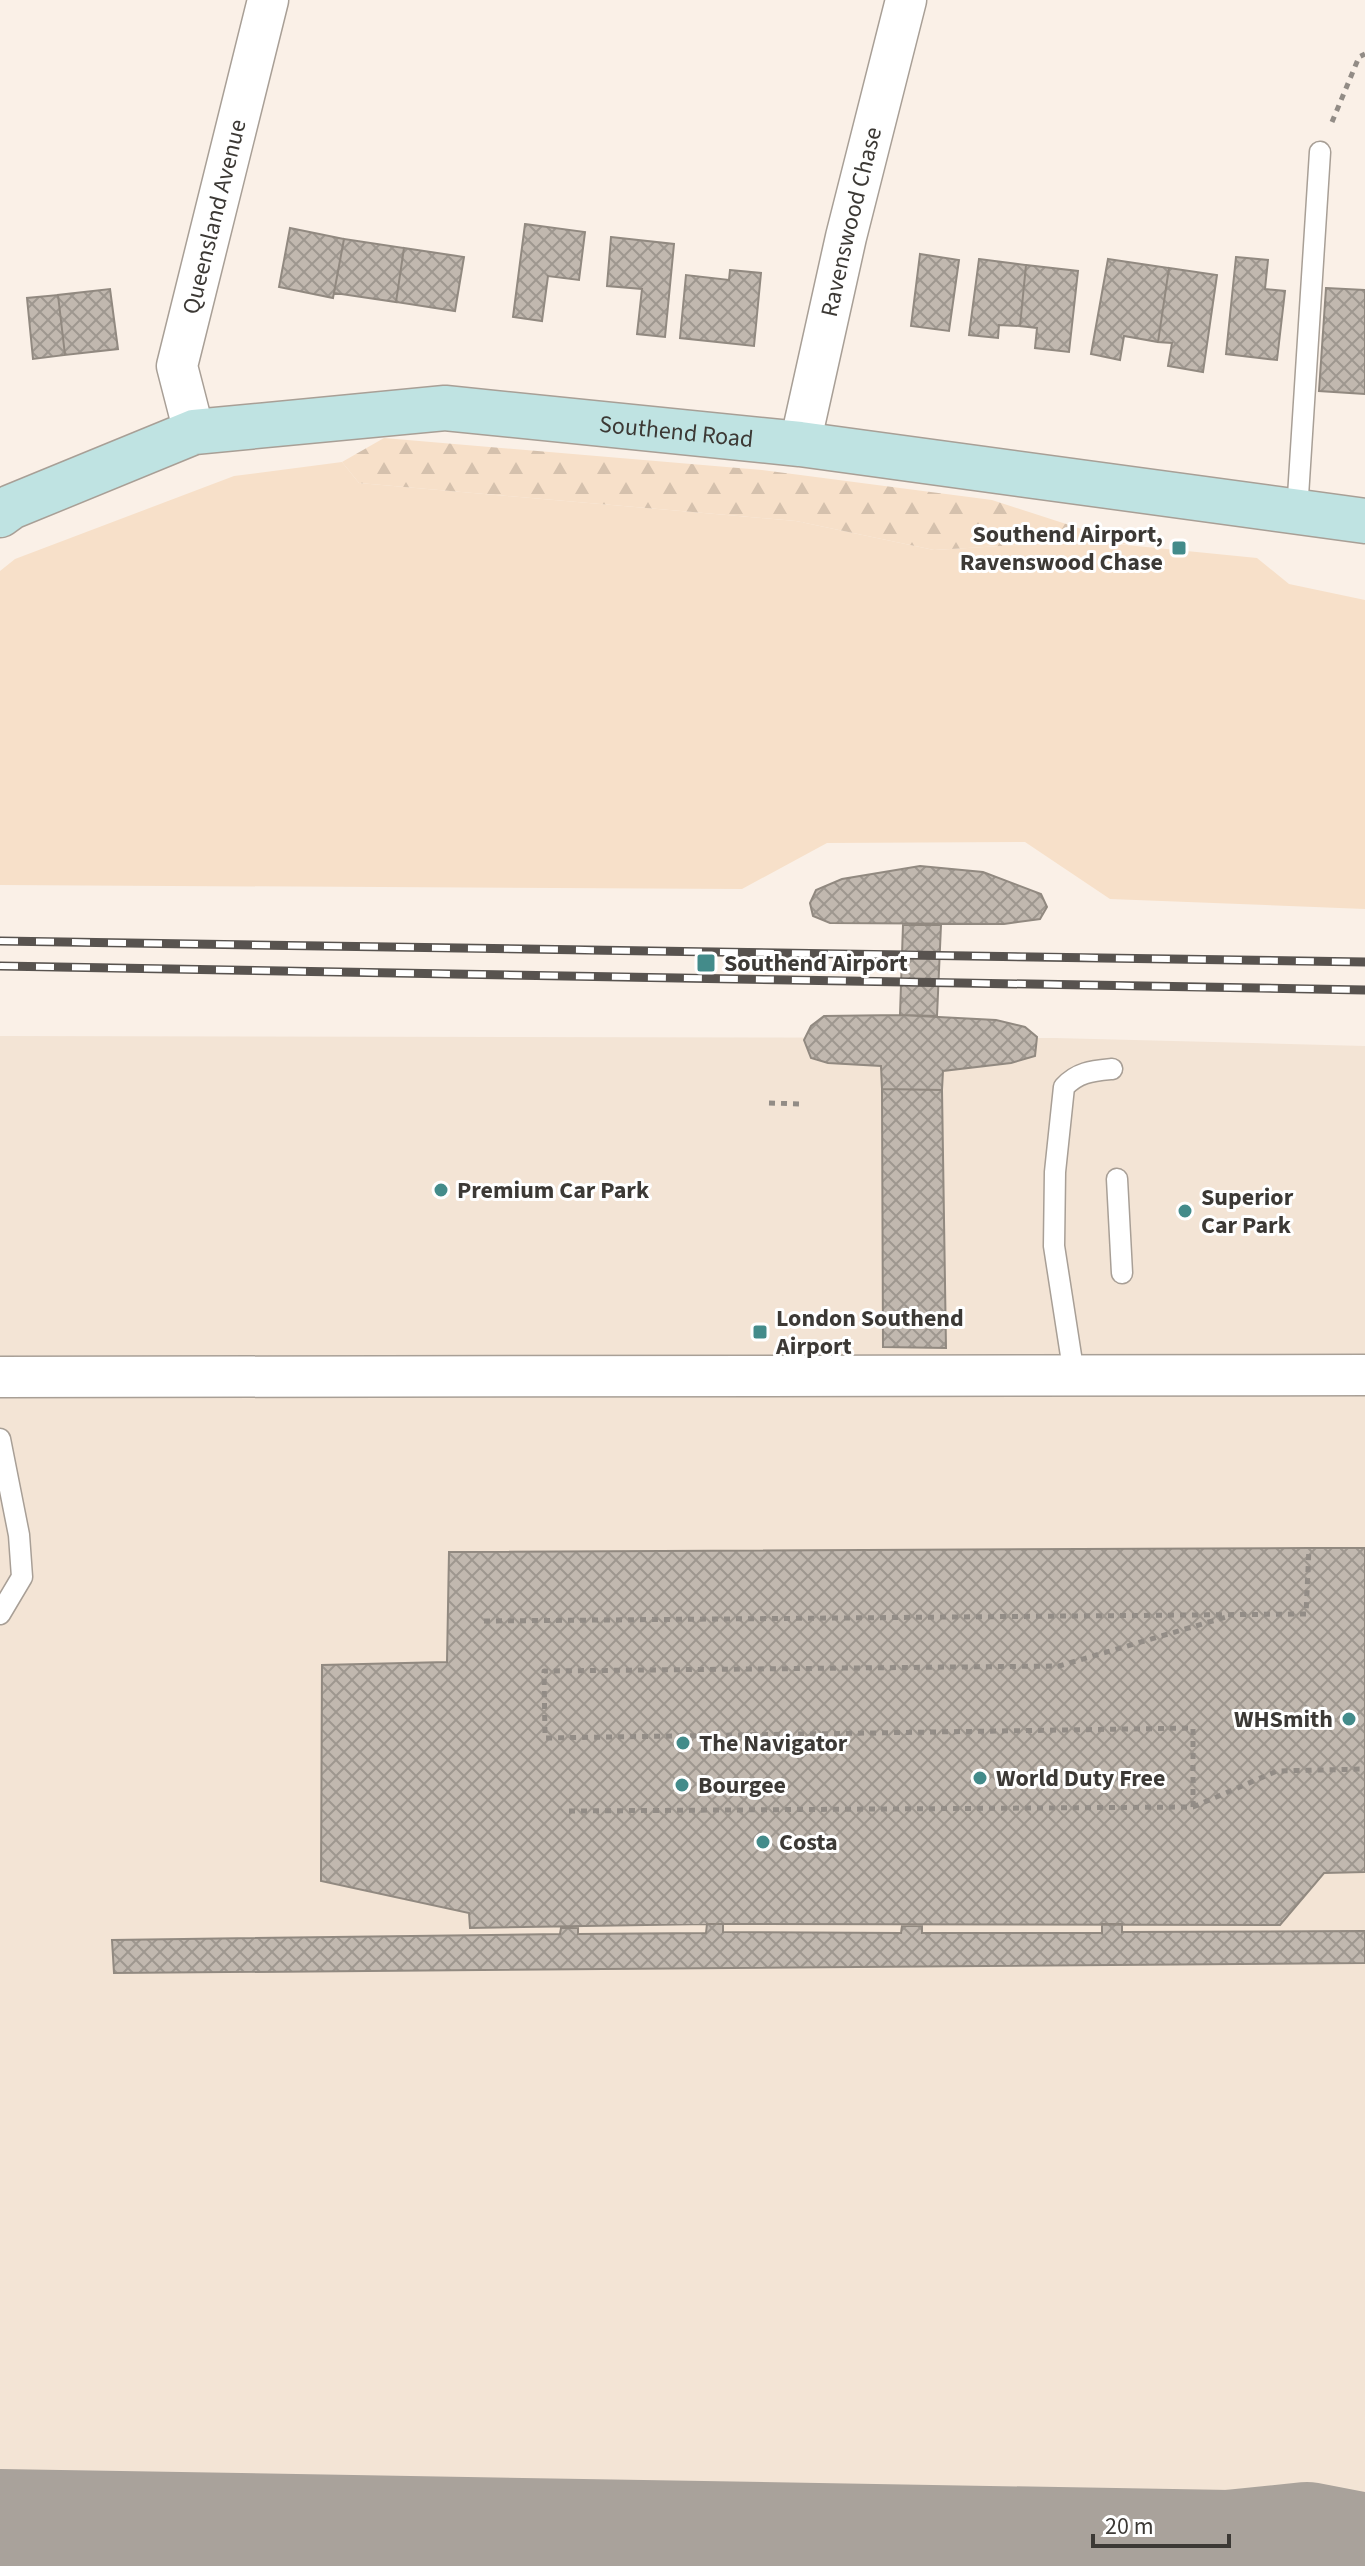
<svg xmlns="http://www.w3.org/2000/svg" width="1365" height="2566" viewBox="0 0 1365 2566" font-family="'Source Sans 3',sans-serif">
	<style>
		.built { fill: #f3e4d5 }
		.green { fill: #f7e0c9 }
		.forest { fill: url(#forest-firs) }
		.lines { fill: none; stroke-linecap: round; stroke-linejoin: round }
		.taxiway { stroke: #a9a29b; stroke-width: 122 }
		.building { fill: url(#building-cross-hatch); stroke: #918980; stroke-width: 2 }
		.lane-casing { stroke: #a89f96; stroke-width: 23 }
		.street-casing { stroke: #a89f96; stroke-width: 43 }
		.secondary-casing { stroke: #a89f96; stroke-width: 47 }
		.path { stroke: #928c86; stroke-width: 5; stroke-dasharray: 6 6; stroke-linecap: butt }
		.lane { stroke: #fff; stroke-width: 20 }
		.street { stroke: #fff; stroke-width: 40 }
		.secondary { stroke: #bfe3e2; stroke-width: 44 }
		.rail-casing { stroke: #58534f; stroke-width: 9 }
		.rail { stroke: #fff; stroke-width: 6; stroke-dasharray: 18; stroke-linecap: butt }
		.poi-dot { fill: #438b8a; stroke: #fff; stroke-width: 3 }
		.labels { text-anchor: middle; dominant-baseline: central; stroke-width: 6; stroke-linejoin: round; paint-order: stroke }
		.street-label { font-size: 24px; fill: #3c3935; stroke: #fff }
		.poi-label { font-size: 24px; font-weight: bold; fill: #3c3935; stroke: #fff; text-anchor: start }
	</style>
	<defs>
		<pattern id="forest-firs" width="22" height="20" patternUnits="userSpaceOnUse" patternTransform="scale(2)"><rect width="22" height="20" fill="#f7e0c9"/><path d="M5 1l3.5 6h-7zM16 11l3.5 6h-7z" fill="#d5c1ad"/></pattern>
		<pattern id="building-cross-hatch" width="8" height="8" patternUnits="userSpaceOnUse" patternTransform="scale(2)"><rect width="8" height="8" fill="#c1b8af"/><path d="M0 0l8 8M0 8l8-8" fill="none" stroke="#9e978f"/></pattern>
	</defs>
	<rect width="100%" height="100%" fill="#faf0e7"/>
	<!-- built -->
	<path class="built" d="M0,1036L1055,1038L1365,1046V2566H0Z"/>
	<!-- green -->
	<path class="green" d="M342,462L359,483L796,521L934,550L1086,541L1257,558L1289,584L1365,600V909L1110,899L1025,842L827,843L742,889L0,885V571L15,559L234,476Z"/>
	<!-- forest -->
	<path class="forest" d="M384,438L762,470L992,500L1131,545L1086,541L934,550L796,521L359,483L342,462Z"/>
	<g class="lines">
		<!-- taxiway -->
		<path class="taxiway" d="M0,2530L1229,2551L1307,2543L1365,2554"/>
	</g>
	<!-- building -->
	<path class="building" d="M525,224L585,232L579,280L548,276L542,321L513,317Z
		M290,228L344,239L333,298L279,287Z
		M611,237L674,244L665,337L637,334L642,289L607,286Z
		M344,239L404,248L396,302L334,293Z
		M404,248L464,257L455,311L396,302Z
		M920,254L959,260L949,331L911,326Z
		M1236,257L1268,260L1265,289L1285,291L1277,360L1226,354Z
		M979,259L1026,265L1020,326L999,325L998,338L969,335Z
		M1108,259L1169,268L1158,342L1124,336L1120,360L1091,354Z
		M1026,265L1078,271L1069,352L1035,348L1037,328L1020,326Z
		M1169,268L1217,275L1203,372L1168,366L1172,343L1158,342Z
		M730,270L761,273L754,346L680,338L686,275L729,280Z
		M1326,288L1365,290V394L1319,391Z
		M110,289L118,349L65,355L58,295Z
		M58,295L65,355L33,359L27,298Z
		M920,866L983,872L1041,894L1047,907L1040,919L1004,924L830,923L813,916L810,903L816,890L842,879Z
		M903,925H941L937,1016L900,1015Z
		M900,1015L996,1020L1025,1027L1037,1037L1035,1056L1011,1063L943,1071L942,1090L882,1089L881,1066L828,1063L811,1058L804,1040L811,1026L824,1016Z
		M882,1089L942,1090L946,1348L883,1347Z
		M1309,1548H1365V1872L1324,1873L1280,1925L707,1924L470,1928L469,1913L321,1881L322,1665L447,1662L449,1552Z
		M707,1924H723V1932L901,1933L902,1926H922V1933H1102V1924H1122V1932L1365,1931V1963L114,1973L112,1940L560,1934L561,1928H578V1934L706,1933Z"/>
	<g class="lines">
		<defs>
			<path id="lane" d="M1297,512L1320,152
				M1117,1179L1122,1273
				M1074,1375L1054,1246L1055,1172L1064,1087C1078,1072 1092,1071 1112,1069
				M0,1439L19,1535L22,1577L0,1614"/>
			<g id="street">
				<path id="s1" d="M194,432L177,366L268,0"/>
				<path id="s2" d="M800,444L846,237L906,0"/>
				<path d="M0,1377L1365,1375"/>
			</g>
			<g id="secondary">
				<path id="s3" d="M0,515L11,507L194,432L445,408L800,444L1365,521"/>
			</g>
		</defs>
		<!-- lane casing -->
		<use href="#lane" class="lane-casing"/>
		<!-- street casing -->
		<use href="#street" class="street-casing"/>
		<!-- secondary casing -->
		<use href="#secondary" class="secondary-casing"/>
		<!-- path -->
		<path class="path" d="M1332,122L1359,57L1365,54
			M769,1103L801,1104
			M484,1621L1306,1614L1309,1548
			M1193,1807V1728L545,1738L544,1671L1059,1666L1233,1615
			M569,1811L1193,1807L1277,1771L1365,1769"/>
		<!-- lane -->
		<use href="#lane" class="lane"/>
		<!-- street -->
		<use href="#street" class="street"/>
		<!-- secondary -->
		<use href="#secondary" class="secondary"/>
		<defs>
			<path id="rail" d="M0,941L1365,962
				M0,966L1365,990"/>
		</defs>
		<!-- rail casing -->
		<use href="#rail" class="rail-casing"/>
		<!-- rail -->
		<use href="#rail" class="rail"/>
	</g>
	<!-- markers -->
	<g class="poi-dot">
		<rect x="1171" y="540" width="16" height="16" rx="4"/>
		<rect x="696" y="953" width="20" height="20" rx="4"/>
		<circle cx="441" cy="1190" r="8"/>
		<circle cx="1185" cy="1211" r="8"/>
		<rect x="752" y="1324" width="16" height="16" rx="4"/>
		<circle cx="1349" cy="1719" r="8"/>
		<circle cx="683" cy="1743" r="8"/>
		<circle cx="980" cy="1778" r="8"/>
		<circle cx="682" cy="1785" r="8"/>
		<circle cx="763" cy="1842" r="8"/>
	</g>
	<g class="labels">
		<!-- street labels -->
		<g class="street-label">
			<text stroke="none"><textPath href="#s1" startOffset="222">Queensland Avenue</textPath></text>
			<text stroke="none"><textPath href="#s2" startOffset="228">Ravenswood Chase</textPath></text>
			<text stroke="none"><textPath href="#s3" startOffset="696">Southend Road</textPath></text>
		</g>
		<!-- poi labels -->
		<g class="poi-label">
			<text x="1163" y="534" text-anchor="end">Southend Airport,<tspan x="1163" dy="28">Ravenswood Chase</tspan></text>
			<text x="724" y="963">Southend Airport</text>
			<text x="457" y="1190">Premium Car Park</text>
			<text x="1201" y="1197">Superior<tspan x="1201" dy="28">Car Park</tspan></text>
			<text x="776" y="1318">London Southend<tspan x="776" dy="28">Airport</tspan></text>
			<text x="1333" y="1719" text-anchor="end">WHSmith</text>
			<text x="699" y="1743">The Navigator</text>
			<text x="996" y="1778">World Duty Free</text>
			<text x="698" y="1785">Bourgee</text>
			<text x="779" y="1842">Costa</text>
		</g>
	</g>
	<!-- scale -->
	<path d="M1093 2534v12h136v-12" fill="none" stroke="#3c3935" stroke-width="4"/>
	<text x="1105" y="2534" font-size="24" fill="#3c3935" stroke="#ffffff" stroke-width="6" paint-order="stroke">20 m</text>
</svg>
